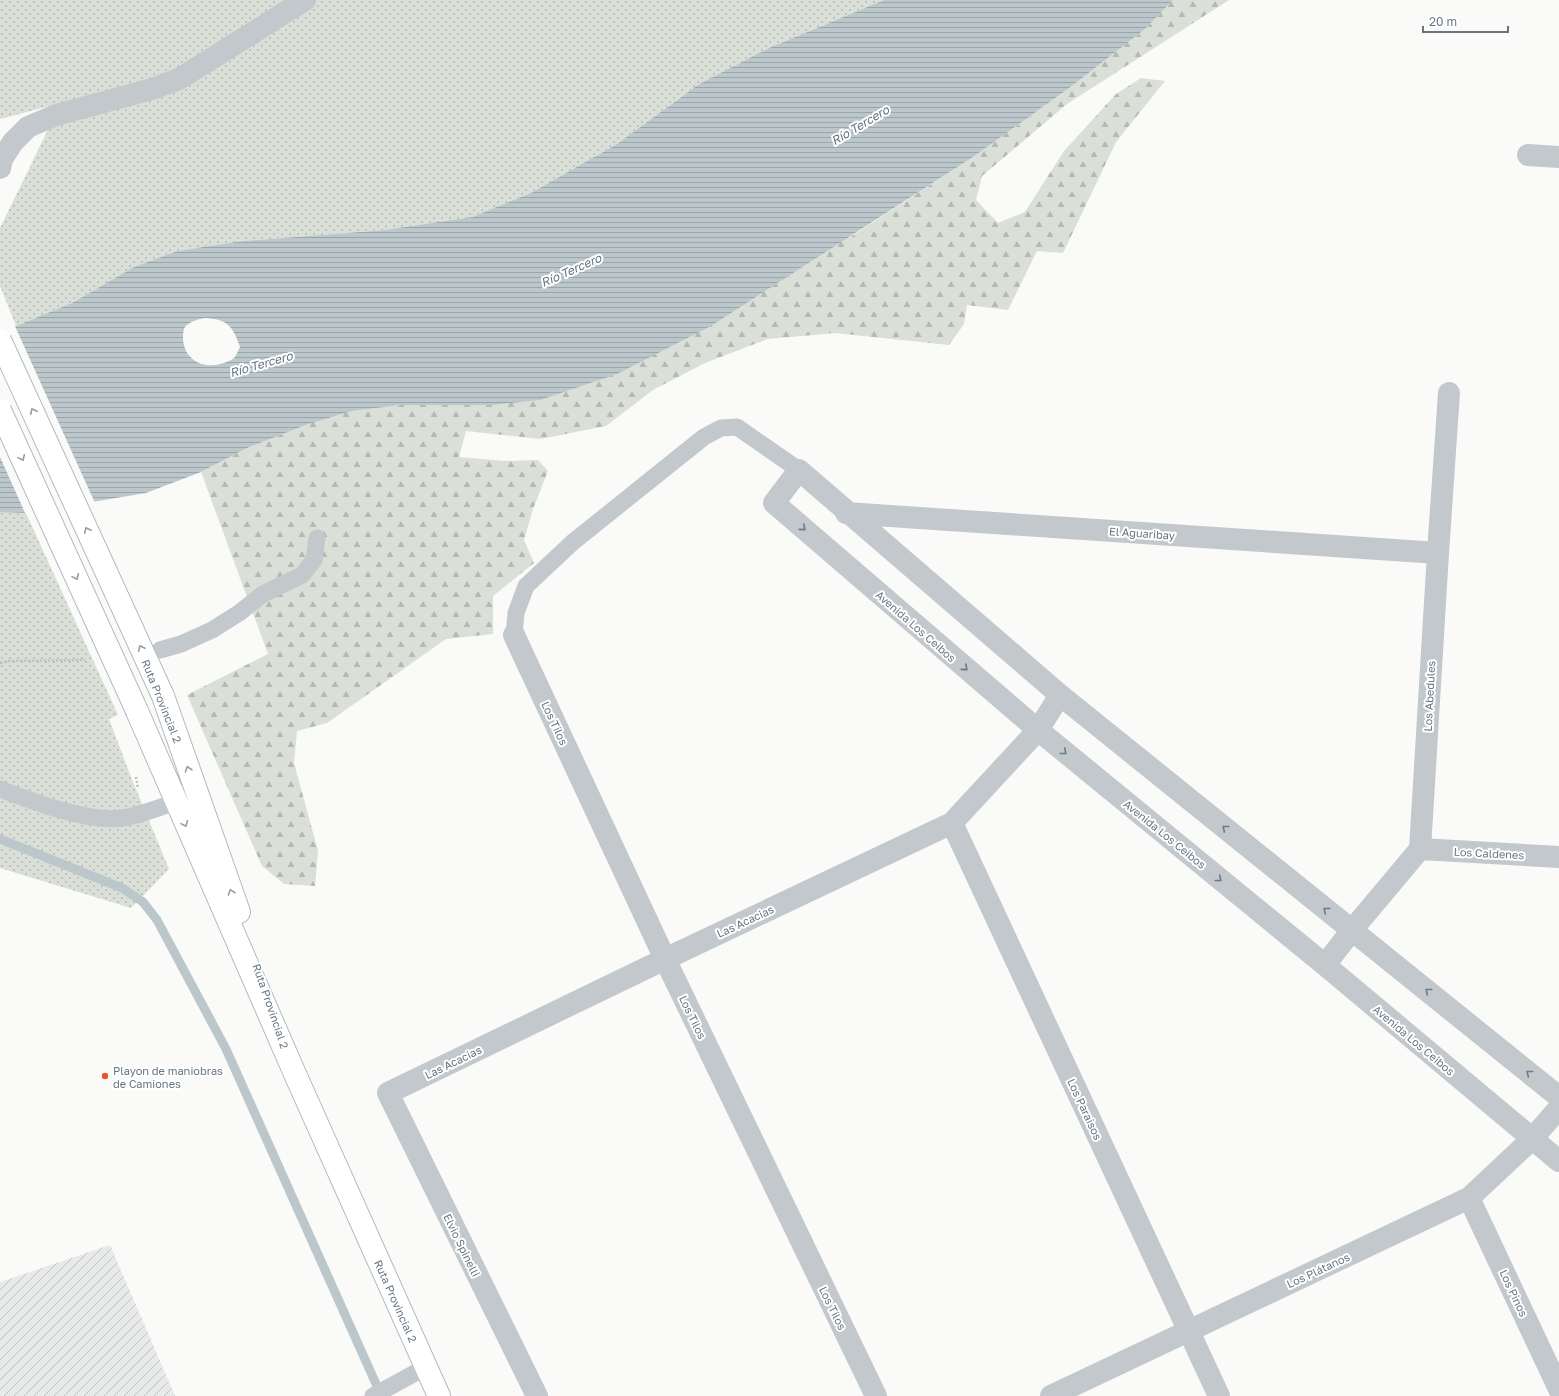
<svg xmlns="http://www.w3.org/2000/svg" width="1559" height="1396" viewBox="0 0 1559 1396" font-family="'Golos Text',sans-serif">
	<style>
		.industrial { fill: url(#industrial-furrows) }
		.grass { fill: url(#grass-dots) }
		.forest { fill: url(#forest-firs) }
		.water { fill: url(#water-rules); fill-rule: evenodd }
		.pier { fill: #fafaf8 }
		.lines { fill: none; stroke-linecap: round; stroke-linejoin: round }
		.stream { stroke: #bbc7cb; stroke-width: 9 }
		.secondary-casing { stroke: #b3babf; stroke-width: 24 }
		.path { stroke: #bbbfc2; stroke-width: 2.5; stroke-dasharray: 2 2; stroke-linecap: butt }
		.service { stroke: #c3c8cc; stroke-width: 17 }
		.minor { stroke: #c3c8cc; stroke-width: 22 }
		.secondary { stroke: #fff; stroke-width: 22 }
		.secondary-bridge-casing { stroke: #b3babf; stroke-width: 24; stroke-linecap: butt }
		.secondary-bridge { stroke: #fff; stroke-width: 22 }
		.oneway { stroke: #939fa8 }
		.oneway2 { stroke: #6a7a87 }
		.poi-dot { fill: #e4572e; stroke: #fff; stroke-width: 1.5 }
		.labels { text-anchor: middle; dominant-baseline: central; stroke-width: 4; stroke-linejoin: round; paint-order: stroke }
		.street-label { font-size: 11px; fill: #657683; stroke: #fff }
		.poi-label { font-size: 11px; fill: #657683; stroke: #fff; text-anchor: start }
		.water-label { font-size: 12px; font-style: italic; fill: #60757c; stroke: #fff }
	</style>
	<defs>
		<pattern id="industrial-furrows" width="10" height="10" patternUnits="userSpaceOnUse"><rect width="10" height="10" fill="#e8e9e9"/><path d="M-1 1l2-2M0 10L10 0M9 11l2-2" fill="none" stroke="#c0c1c2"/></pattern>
		<pattern id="grass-dots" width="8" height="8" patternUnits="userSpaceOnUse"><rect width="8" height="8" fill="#dadfd7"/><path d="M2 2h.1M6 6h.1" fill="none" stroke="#b4b9b4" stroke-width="1.8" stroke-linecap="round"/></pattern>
		<pattern id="forest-firs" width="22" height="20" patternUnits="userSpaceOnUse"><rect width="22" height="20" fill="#dadfd7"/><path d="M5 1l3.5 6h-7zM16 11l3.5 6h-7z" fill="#b4b9b4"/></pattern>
		<pattern id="water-rules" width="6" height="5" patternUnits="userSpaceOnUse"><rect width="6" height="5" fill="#bbc7cb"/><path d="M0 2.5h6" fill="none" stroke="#9ca6aa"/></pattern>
	</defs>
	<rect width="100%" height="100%" fill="#fafaf8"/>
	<!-- industrial -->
	<path class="industrial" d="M110,1245L175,1396H0V1282Z"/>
	<!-- grass -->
	<path class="grass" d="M0,0H884L769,48L699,84L617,144L531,193L472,217L385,230L243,241L177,251L134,267L72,303L16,326L0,286V228L61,103L0,119Z
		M0,512L26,513L118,715L109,719L131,777L169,869L131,908L0,868Z"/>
	<!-- forest -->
	<path class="forest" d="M1173,0H1229L1067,104L982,176L976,200L998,223L1025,212L1064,151L1116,94L1141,78L1165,81L1116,142L1063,253L1037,251L1008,310L967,305L964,324L949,345L835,333L768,339L705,363L653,390L606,426L540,439L466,431L459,457L505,461L538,460L548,471L533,509L524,540L534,563L493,596V634L446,639L327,723L297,731L294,763L318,851L315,886L284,884L262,866L187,695L268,654L201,472L247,448L306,425L352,411L401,405H491L852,236L973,157L1072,86L1145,29Z"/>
	<!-- water -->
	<path class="water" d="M884,0H1173L1145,29L1072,86L973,157L711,326L617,374L540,400L491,405H401L352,411L306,425L247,448L201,472L146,493L26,513L0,512V330L16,326L72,303L134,267L177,251L243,241L385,230L472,217L531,193L617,144L699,84L769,48ZM205,318C227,319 233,326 240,347C238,350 237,355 234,358C231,361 224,363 220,364C202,369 184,359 183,339C183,335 183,330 185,327C190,321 199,319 205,318Z"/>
	<!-- pier -->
	<path class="pier" d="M14,324L95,503L26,515L0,457V328Z"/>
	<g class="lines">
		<!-- stream -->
		<path class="stream" d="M0,839L122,888L143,902L146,906
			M143,902L157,920L226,1049L381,1395"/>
		<defs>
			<path id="secondary" d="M163,696L239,912
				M137,711L295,1074L439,1396"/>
		</defs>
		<!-- secondary casing -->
		<use href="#secondary" class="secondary-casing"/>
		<!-- path -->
		<path class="path" d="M0,663L9,661L85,660
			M136,777L138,789"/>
		<!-- service -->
		<path class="service" d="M514,635L516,613L526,586L573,542L704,437L721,428L737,427L799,470
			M160,650L181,644L212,630L239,613L263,594L302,575L314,560L317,538
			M0,789C32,801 88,823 122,818C141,815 158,808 175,802
			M373,1396L426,1367"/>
		<!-- minor -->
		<path class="minor" d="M1528,155L1559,157
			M0,168L2,159L13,142L28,127L56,115L152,89L179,79L305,0
			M846,513L1438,553
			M514,635L665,959L876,1396
			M952,823L1219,1396
			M1420,849L1559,857
			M1325,965L1352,930L1420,849L1438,553L1449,393
			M1559,1097L1060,695L799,470L774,503L1038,730L1325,965L1559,1161
			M1469,1198L1559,1389
			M537,1396L388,1093L665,959L952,823L1038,730L1060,695
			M1051,1396L1469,1198L1532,1139L1559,1108"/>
		<!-- secondary -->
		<use href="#secondary" class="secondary"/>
		<defs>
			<path id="secondary-bridge" d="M0,340L163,696
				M0,410L137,711"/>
		</defs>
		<!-- secondary-bridge casing -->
		<use href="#secondary-bridge" class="secondary-bridge-casing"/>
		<!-- secondary-bridge -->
		<use href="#secondary-bridge" class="secondary-bridge"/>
	</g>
	<!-- one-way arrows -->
	<defs><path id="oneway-chevron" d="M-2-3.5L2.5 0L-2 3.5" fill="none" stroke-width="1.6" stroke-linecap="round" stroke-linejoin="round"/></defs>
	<g class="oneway">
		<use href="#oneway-chevron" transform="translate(33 411) rotate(-115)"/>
		<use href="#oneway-chevron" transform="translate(22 458) rotate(66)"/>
		<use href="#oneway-chevron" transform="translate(87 530) rotate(-115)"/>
		<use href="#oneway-chevron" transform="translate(76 577) rotate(66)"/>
		<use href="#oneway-chevron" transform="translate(141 648) rotate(-115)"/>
		<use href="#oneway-chevron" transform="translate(188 769) rotate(-109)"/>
		<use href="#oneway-chevron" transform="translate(185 824) rotate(66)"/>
		<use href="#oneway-chevron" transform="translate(231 892) rotate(-109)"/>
	</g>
	<g class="oneway2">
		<use href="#oneway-chevron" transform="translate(803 528) rotate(41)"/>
		<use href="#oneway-chevron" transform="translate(965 668) rotate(41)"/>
		<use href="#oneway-chevron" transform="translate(1064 752) rotate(39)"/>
		<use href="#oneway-chevron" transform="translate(1225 828) rotate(-141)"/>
		<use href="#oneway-chevron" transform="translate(1219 879) rotate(39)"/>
		<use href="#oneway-chevron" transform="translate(1326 910) rotate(-141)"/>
		<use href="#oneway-chevron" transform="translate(1428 991) rotate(-141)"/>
		<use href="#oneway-chevron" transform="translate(1529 1073) rotate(-141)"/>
	</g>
	<!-- markers -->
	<circle class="poi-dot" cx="105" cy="1076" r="4"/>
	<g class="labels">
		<!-- street labels -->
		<g class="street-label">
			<text transform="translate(1142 533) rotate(4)">El Aguaribay</text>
			<text transform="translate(916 626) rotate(41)">Avenida Los Ceibos</text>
			<text transform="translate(1429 696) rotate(-87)">Los Abedules</text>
			<text transform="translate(162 701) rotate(68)">Ruta Provincial 2</text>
			<text transform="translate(555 723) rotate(65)">Los Tilos</text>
			<text transform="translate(1165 834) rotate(39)">Avenida Los Ceibos</text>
			<text transform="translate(1489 853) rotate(3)">Los Caldenes</text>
			<text transform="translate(745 921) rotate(-25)">Las Acacias</text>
			<text transform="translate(271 1006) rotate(71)">Ruta Provincial 2</text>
			<text transform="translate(693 1017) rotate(64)">Los Tilos</text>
			<text transform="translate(1414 1040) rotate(40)">Avenida Los Ceibos</text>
			<text transform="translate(453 1062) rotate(-26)">Las Acacias</text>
			<text transform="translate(1085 1109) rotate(65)">Los Paraisos</text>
			<text transform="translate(462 1245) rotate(64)">Elvio Spinelli</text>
			<text transform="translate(1318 1270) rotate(-25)">Los Plátanos</text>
			<text transform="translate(1514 1293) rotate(65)">Los Pinos</text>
			<text transform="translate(396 1301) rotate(66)">Ruta Provincial 2</text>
			<text transform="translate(833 1308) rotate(64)">Los Tilos</text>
		</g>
		<!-- poi labels -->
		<g class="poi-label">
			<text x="113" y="1070">Playon de maniobras<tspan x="113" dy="13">de Camiones</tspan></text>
		</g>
		<!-- water labels -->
		<g class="water-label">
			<text transform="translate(860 125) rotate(-31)">Río Tercero</text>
			<text transform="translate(571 270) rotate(-24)">Río Tercero</text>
			<text transform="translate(261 364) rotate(-16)">Río Tercero</text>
		</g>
	</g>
	<!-- scale -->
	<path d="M1423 26v6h85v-6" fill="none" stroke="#657683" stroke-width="2"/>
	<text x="1429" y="26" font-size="12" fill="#657683" stroke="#ffffff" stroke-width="3" paint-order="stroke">20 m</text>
</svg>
